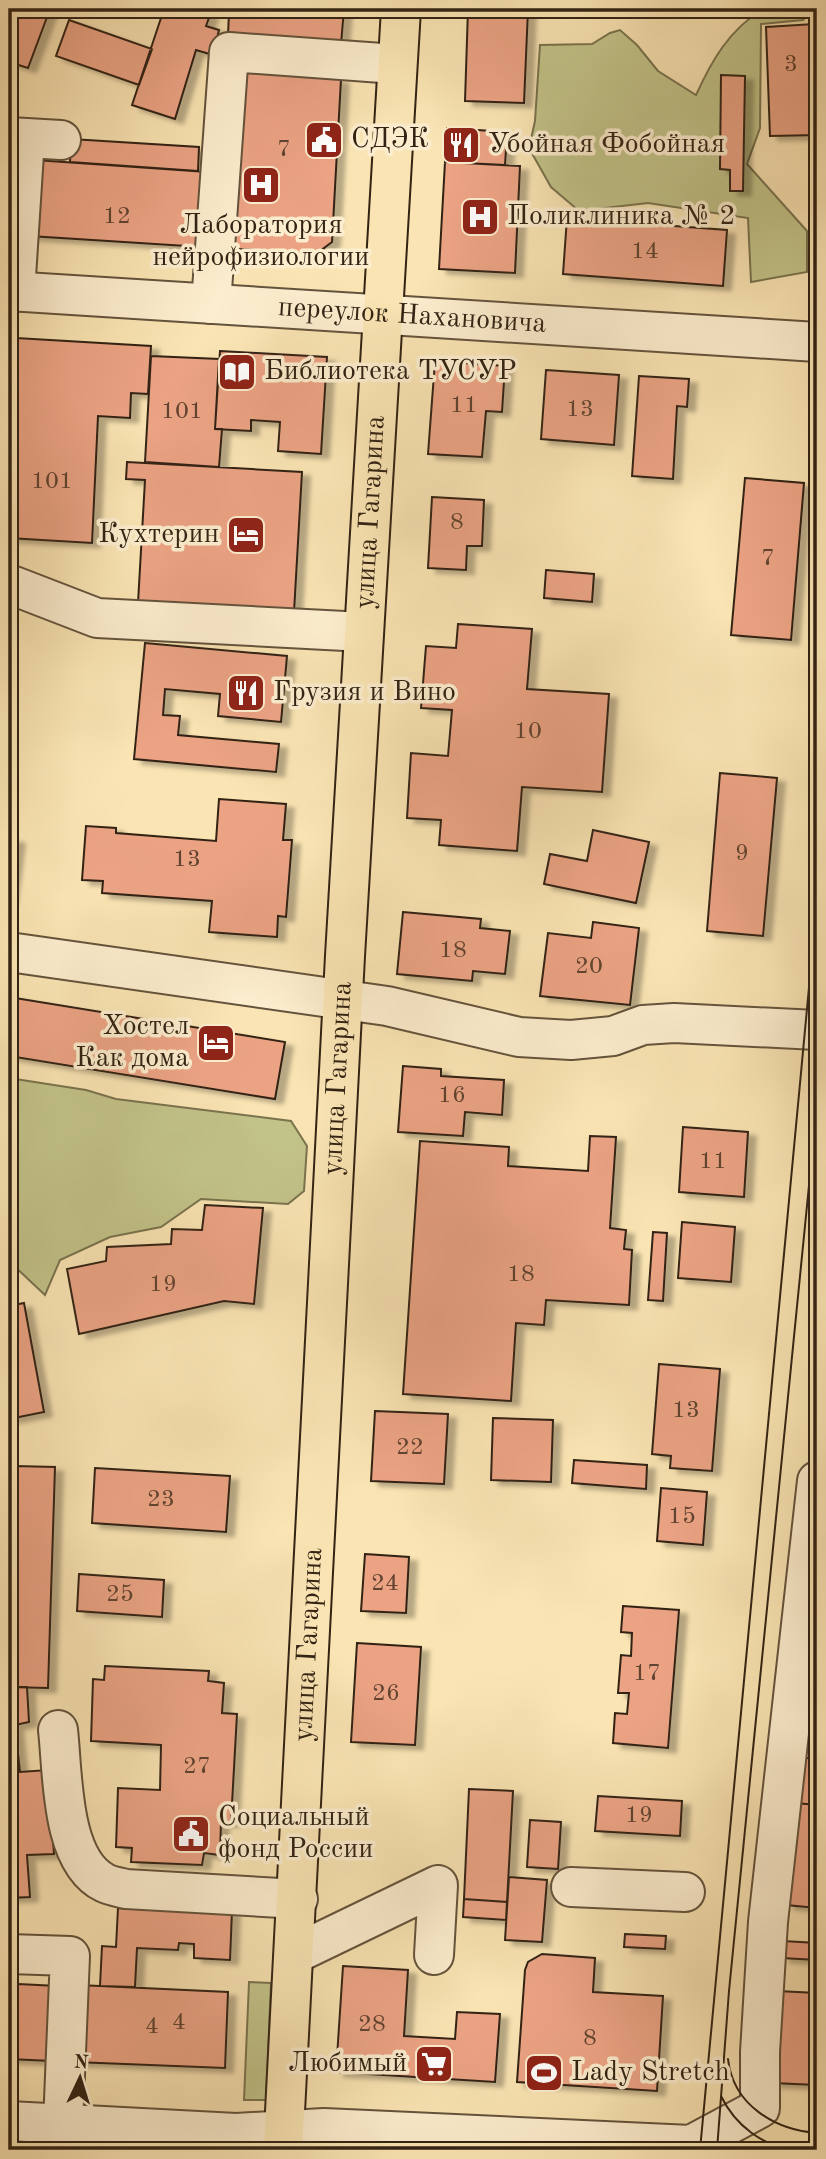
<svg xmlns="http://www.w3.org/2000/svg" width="826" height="2159" viewBox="0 0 826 2159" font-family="'Old Standard TT',serif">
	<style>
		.green { fill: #c2c389; stroke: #7a734e; stroke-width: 2 }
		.building { fill: #eba384; stroke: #322314; stroke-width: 2; filter: url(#shadow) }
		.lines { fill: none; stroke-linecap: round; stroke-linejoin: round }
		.minor-casing { stroke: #64533c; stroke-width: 42 }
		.major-casing { stroke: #322314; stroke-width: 42 }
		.minor { stroke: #fcedce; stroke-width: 38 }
		.major { stroke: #fae4b3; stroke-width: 38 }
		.tram { stroke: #322314; stroke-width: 2 }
		.labels { text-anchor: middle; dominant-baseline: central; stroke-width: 7; stroke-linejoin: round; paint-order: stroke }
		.number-label { font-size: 24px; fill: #604330 }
		.poi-label { font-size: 28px; fill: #322314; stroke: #fcedce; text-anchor: start }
		.street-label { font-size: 28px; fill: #322314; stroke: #fcedce }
	</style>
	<defs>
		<filter id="shadow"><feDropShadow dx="8" dy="4.5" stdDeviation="2" flood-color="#0004"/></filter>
	</defs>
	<rect width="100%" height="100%" fill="#fae4b3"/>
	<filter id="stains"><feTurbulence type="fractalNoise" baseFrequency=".00286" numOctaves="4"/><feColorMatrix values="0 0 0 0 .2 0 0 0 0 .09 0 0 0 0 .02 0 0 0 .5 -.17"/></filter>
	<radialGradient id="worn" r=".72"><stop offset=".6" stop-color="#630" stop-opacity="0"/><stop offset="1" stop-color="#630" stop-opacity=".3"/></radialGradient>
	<!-- green -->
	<path class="green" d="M763,9H814L803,20L761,24L760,128L747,164L807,231V272L751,282L748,218L648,203L579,211L551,187L529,148L535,121L540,45L592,44L610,33L620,30L637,45L658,71L696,95C712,60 729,30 763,9Z
		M9,1078L86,1090L116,1099L291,1121L307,1146L304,1191L288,1204L201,1199L161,1227L110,1237L60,1260L45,1295L12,1264L9,1246Z
		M249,1982L271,1983L266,2100H244Z"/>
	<!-- building -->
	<path class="building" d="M9,9H50L28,68L9,62Z
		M164,9H206L205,12L210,15L206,26L219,30L213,55L196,50L175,119L132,105Z
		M221,9H344L341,44L228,35L229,12Z
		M468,9H528L524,103L465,101Z
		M69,20L152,49L139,85L56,56Z
		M814,24L817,135L770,136L766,27Z
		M253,63L341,79L332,242L316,254L239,249L225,233L237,75Z
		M721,75L745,76L743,191H730V170L720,169Z
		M447,128L507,132L505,165L445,162Z
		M71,139L199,147L198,171L70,162Z
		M35,160L207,172L202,247L30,236Z
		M445,162L520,166L515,273L439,269Z
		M567,218L727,230L723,286L563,274Z
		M9,338H16L12,425H9Z
		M16,338L151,346L148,394L131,393L130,418L98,416L92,543L9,538V425H12Z
		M220,351L327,357L321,454L278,451L280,422L251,420V431L215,429Z
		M151,356L219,359L215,429H222L219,467L145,462Z
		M435,361L505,366L502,412L486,411L482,457L428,454Z
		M546,370L619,375L614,445L541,439Z
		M639,376L689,379L687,407L677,406L673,479L632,476Z
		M127,462L302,472L294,612L138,603L145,480L126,479Z
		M745,478L804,483L791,640L731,635Z
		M432,497L484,500L482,546H467L466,570L428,568Z
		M546,570L594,574L592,602L544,598Z
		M458,624L532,629L527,689L609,694L602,792L522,787L517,851L439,845L441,820L407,818L411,753L448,756L452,710L421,708L426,646L456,648Z
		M145,643L287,656L281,722L218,716L220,694L165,689L163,715L180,716L178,735L279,744L276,772L134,759Z
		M720,773L777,778L763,936L707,931Z
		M219,799L286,804L283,840H292L286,917L278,916L277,937L209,932L212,901L102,893L103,881L82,880L86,826L116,828V833L216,841Z
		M593,830L649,842L636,903L544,884L550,854L587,861Z
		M9,838L17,839L9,901Z
		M403,912L481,919L480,928L510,931L505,974L473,971L472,981L397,974Z
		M593,922L639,928L630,1005L540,996L548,933L591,938Z
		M9,997L285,1042L275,1099L9,1056Z
		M403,1066L441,1069V1076L504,1080L502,1115L465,1112L463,1136L398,1132Z
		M683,1127L748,1132L744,1197L679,1192Z
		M590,1136L616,1137L610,1228L626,1230L624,1249L632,1250L629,1305L546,1300L544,1325L516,1323L511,1401L403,1394L420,1141L509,1147L508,1166L588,1171Z
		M205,1205L263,1208L254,1304L224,1301L79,1334L67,1269L106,1261L107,1247L171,1244L172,1229L202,1230Z
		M682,1222L735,1227L731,1282L678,1278Z
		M653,1232L667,1233L663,1301L648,1300Z
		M24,1303L44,1412L9,1419V1306Z
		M659,1364L720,1369L712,1471L670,1468L671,1456L652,1454Z
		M375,1411L448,1414L444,1484L371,1481Z
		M493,1418L553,1420L551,1482L491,1480Z
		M574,1460L647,1465L646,1489L572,1483Z
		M15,1466L55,1467L48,1688L9,1687Z
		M95,1468L230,1476L226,1532L92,1523Z
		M661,1488L707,1492L703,1545L657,1541Z
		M365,1554L409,1557L406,1613L361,1611Z
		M79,1574L164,1580L162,1617L77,1611Z
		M623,1606L679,1610L668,1748L613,1743L615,1713L627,1714L629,1693H618L621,1655L631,1656L632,1633L621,1632Z
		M357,1643L421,1647L415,1745L351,1742Z
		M817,1652V1727L805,1726Z
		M105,1666L209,1671L208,1681L224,1683L222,1713L237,1714L231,1822H221L220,1855L204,1853L202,1865L131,1862L132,1848L116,1847L118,1788L160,1790L161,1745L91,1741L93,1679L104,1680Z
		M9,1687H27L29,1722L15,1725L20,1772L48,1770L54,1854L27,1855L30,1897L9,1898Z
		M798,1757L817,1759V1805L795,1803Z
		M469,1789L513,1791L507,1902L464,1899Z
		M598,1796L682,1801L680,1836L595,1831Z
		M795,1803L817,1805V1908L786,1905Z
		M530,1820L561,1822L558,1869L527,1867Z
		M509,1877L547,1880L542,1942L505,1940Z
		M464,1899L507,1902L506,1920L463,1917Z
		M118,1908L232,1911L230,1960L194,1958V1944L179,1943L178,1950L137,1948L135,1987L100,1986L102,1946L116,1947Z
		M625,1934L666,1936L665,1949L624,1947Z
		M783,1941L817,1943V1960L782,1958Z
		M542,1954L595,1958L593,1992L663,1996L657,2091L517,2082L525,1970L528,1962Z
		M343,1966L408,1970L404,2036L455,2039L457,2012L500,2014L495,2082L336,2072Z
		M18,1984L57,1986L52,2061L9,2059V1988L18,1989Z
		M78,1985L228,1992L225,2068L75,2062Z
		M777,1991L817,1993V2085L773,2083Z"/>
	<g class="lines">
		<defs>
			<g id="minor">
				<path d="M9,137L61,140"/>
				<path id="s1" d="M9,291L817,342"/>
				<path d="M15,292L25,138"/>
				<path d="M211,304L229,52L396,64"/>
				<path d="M9,584L97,618L364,632"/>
				<path d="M9,952L387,1006L519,1037L571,1040L613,1036L643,1025L674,1023L817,1030"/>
				<path d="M58,1730C63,1773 60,1861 105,1883C111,1886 119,1887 126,1889L298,1899"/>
				<path d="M571,1887L685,1892"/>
				<path d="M9,1954L70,1956L63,2124"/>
				<path d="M295,1954L438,1885L434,1955"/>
				<path d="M9,2121L236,2133L324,2128L691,2145L760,2108V2052L768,1922L817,1481"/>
			</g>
			<g id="major">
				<path id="s2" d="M283,2150L345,956L401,9"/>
			</g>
		</defs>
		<!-- minor casing -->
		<use href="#minor" class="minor-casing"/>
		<!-- major casing -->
		<use href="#major" class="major-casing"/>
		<!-- minor -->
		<use href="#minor" class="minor"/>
		<!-- major -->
		<use href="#major" class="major"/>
		<!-- tram -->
		<path class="tram" d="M728,2059C733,2105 775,2130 817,2133
			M721,2096C735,2125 763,2147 796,2150
			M700,2150L817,902
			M717,2150L729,1991L817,1105"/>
	</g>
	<!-- icons -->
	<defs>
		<symbol id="civic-square" viewBox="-11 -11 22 22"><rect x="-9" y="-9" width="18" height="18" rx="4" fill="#8f2418" stroke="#fcedce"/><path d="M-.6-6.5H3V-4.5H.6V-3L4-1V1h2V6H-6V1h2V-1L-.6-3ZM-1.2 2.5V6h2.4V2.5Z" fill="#fff"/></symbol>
		<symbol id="restaurant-square" viewBox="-11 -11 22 22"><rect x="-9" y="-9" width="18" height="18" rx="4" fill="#8f2418" stroke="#fcedce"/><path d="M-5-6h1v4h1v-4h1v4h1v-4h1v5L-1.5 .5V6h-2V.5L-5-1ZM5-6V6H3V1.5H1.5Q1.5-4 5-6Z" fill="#fff"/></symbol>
		<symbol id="hospital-square" viewBox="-11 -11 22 22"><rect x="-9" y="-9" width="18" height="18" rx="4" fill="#8f2418" stroke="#fcedce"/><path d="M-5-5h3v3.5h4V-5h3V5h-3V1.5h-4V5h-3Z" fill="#fff"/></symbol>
		<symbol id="library-square" viewBox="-11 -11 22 22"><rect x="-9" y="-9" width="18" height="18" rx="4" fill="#8f2418" stroke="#fcedce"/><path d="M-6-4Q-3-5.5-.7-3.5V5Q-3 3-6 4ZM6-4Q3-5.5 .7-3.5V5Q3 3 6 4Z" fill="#fff"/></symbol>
		<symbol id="hotel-square" viewBox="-11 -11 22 22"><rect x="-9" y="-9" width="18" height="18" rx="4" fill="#8f2418" stroke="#fcedce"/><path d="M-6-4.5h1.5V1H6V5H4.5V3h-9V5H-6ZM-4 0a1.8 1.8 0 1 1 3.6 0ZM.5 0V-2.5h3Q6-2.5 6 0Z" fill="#fff"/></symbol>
		<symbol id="supermarket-square" viewBox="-11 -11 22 22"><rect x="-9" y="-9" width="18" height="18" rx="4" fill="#8f2418" stroke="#fcedce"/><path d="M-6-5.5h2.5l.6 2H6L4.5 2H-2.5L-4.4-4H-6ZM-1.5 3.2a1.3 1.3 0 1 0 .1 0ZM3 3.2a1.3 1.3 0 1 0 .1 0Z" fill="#fff"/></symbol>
		<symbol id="stadium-square" viewBox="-11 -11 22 22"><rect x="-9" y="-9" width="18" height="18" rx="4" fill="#8f2418" stroke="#fcedce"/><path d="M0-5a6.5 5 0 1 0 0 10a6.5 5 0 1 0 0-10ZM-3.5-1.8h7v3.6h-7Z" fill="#fff"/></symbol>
	</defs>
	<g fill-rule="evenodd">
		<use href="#civic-square" x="302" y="118" width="44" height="44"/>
		<use href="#restaurant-square" x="439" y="123" width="44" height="44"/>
		<use href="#hospital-square" x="239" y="163" width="44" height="44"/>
		<use href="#hospital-square" x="458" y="195" width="44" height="44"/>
		<use href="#library-square" x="215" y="350" width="44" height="44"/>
		<use href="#hotel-square" x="224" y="513" width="44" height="44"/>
		<use href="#restaurant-square" x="224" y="671" width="44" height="44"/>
		<use href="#hotel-square" x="194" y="1021" width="44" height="44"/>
		<use href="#civic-square" x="169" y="1812" width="44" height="44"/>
		<use href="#supermarket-square" x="412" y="2042" width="44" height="44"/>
		<use href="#stadium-square" x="522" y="2051" width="44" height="44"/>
	</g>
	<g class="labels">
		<!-- number labels -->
		<g class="number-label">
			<text x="791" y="65">3</text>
			<text x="284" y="150">7</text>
			<text x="117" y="217">12</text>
			<text x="645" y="252">14</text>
			<text x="464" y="406">11</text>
			<text x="580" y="410">13</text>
			<text x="182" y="412">101</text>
			<text x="52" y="482">101</text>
			<text x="457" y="523">8</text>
			<text x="768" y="559">7</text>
			<text x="528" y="732">10</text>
			<text x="742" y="854">9</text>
			<text x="187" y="860">13</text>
			<text x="453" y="951">18</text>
			<text x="589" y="967">20</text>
			<text x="452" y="1096">16</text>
			<text x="713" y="1162">11</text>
			<text x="521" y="1275">18</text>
			<text x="163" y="1285">19</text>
			<text x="686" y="1411">13</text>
			<text x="410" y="1448">22</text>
			<text x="161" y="1500">23</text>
			<text x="682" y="1517">15</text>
			<text x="385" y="1584">24</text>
			<text x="120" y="1595">25</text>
			<text x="647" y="1674">17</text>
			<text x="386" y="1694">26</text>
			<text x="197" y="1767">27</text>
			<text x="639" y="1816">19</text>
			<text x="179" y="2023">4</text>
			<text x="372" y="2025">28</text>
			<text x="152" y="2027">4</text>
			<text x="590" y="2039">8</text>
		</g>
		<!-- poi labels -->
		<g class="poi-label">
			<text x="351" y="140">СДЭК</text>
			<text x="488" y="145">Убойная Фобойная</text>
			<text x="507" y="217">Поликлиника № 2</text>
			<text x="261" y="226" text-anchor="middle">Лаборатория<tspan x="261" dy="32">нейрофизиологии</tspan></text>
			<text x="264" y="372">Библиотека ТУСУР</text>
			<text x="219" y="535" text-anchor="end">Кухтерин</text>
			<text x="273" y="693">Грузия и Вино</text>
			<text x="189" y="1027" text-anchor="end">Хостел<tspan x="189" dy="32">Как дома</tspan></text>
			<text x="218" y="1818">Социальный<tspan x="218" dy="32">фонд России</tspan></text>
			<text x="407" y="2064" text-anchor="end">Любимый</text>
			<text x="571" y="2073">Lady Stretch</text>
		</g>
		<!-- street labels -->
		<g class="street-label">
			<text stroke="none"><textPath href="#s1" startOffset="404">переулок Нахановича</textPath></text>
			<text stroke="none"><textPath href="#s2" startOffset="1640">улица Гагарина</textPath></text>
			<text stroke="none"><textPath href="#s2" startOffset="1073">улица Гагарина</textPath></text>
			<text stroke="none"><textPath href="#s2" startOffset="506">улица Гагарина</textPath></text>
		</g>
	</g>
	<!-- margin -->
	<rect width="826" height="2159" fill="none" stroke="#fae4b3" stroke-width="35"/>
	<rect x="10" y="10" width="805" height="2138" fill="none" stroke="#322314" stroke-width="3.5"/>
	<rect x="18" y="18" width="791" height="2124" fill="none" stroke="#322314" stroke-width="2"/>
	<!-- north arrow -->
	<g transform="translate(80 2078) rotate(4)" stroke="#fcedce" stroke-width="5" paint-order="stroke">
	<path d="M0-5L12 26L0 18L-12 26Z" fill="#322314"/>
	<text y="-10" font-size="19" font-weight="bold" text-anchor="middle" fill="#322314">N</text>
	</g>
	<rect width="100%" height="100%" filter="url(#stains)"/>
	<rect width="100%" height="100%" fill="url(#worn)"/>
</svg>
